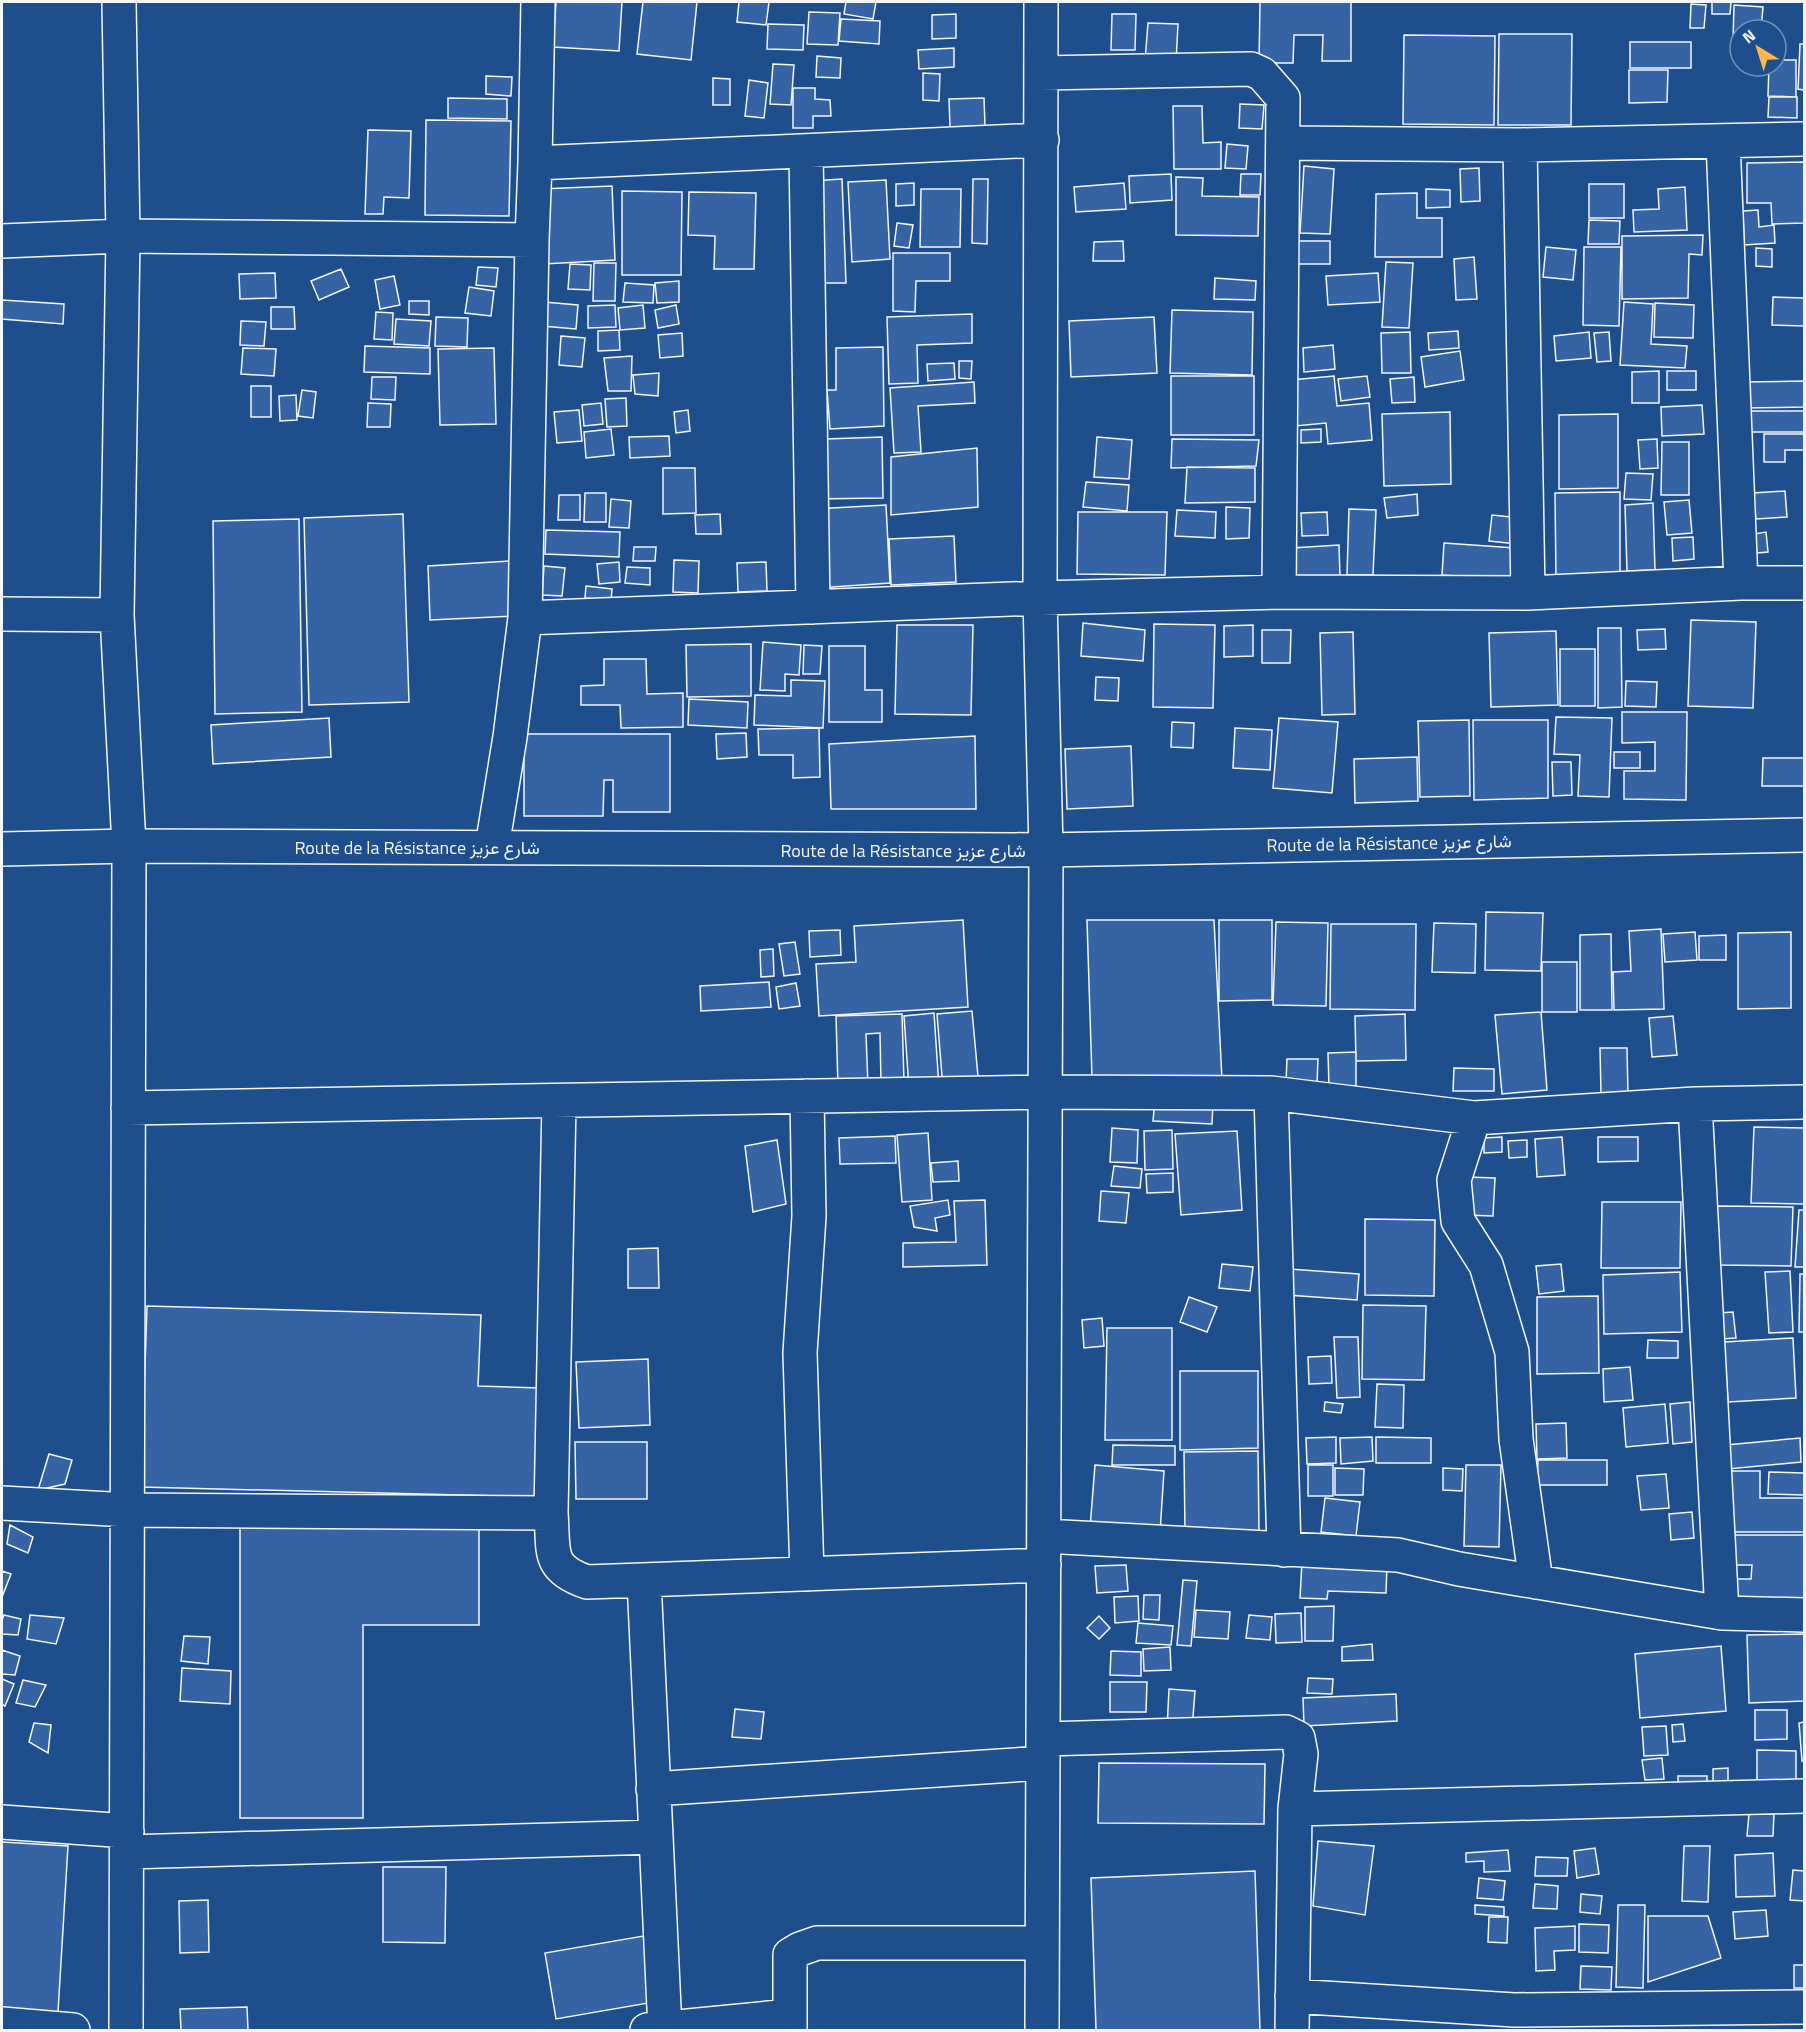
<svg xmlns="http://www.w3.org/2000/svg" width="1806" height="2032" viewBox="0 0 1806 2032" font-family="'Titillium Web',Vazirmatn,sans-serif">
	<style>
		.building { fill: #3563a3; stroke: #f2f6ff; stroke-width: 1.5 }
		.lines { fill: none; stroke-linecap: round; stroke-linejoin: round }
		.street-casing { stroke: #f2f6ff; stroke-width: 36 }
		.primary-casing { stroke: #f2f6ff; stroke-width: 36 }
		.street { stroke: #1f4e8c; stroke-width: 33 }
		.primary { stroke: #1f4e8c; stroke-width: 33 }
		.labels { text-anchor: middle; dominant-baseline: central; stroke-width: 4.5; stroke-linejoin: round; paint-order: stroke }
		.street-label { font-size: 18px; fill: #f2f6ff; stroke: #1f4e8c }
	</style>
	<rect width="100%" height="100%" fill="#1f4e8c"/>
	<!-- building -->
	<path class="building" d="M556,2H622L619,51L553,47Z
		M643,2H697L691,60L637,54Z
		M739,2H769L766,25L737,22Z
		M846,2H876L873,19L844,14Z
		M1260,2H1351V61H1322L1323,35H1294L1293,63H1259Z
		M1712,2H1731L1730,14H1712Z
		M1691,4L1706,5L1704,28H1690Z
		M1734,5L1763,7L1761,30H1740V42H1733Z
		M809,12L840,13L838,45L807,44Z
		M956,14V38L932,39V15Z
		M1112,14H1136L1135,50H1111Z
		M841,19L880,21L879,44L839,41Z
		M1148,23L1178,24L1176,63L1145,61Z
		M768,24L804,25L803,50L767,49Z
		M1499,34H1572L1571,125H1498Z
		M1404,35L1495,36L1494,125L1403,124Z
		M1630,42H1691V68H1630Z
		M1800,44H1804V90L1798,89Z
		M954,48V67L919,69L918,50Z
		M817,56L841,58L840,78L816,77Z
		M1776,60H1796V97L1768,96L1769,66H1776Z
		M773,64L794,65L791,105L770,104Z
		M1629,70H1668L1667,102L1629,103Z
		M923,73L940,74L939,101L923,100Z
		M486,76L512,77L511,96L486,94Z
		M713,78L730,79V105H713Z
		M749,80L768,83L764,118L745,116Z
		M793,88H815V99L830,100L831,116H813V128H793Z
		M1769,97H1797V118L1768,117Z
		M448,98L507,99V119L448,118Z
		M984,98L985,126L950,127L949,99Z
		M1240,104L1264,105L1262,129L1239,128Z
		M1173,106H1202L1203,143L1221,142V169H1174Z
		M426,120L511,121L509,216L425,215Z
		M368,130L411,131L409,198L384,197L383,214H365Z
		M1227,144L1248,146L1246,169L1225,168Z
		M1804,162V223L1772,224L1771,203H1747V163Z
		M1304,166L1334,169L1330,234L1300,233Z
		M1479,168L1480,201L1461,202L1460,169Z
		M1171,174L1172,200L1130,203L1129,176Z
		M1241,174H1261L1260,195H1240Z
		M1176,177L1203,178L1202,196L1259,197L1258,236L1176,235Z
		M842,179L846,283H816L812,181Z
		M973,179H988L987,244L972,243Z
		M886,180L890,259L852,262L848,182Z
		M914,183V205L896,206V184Z
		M1124,183L1126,209L1076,212L1074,187Z
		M1589,184H1624V218H1589Z
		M612,186L615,260L544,264L541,189Z
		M1685,187L1687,230L1634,232L1633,210L1659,209L1658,189Z
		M921,189H961L960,247H920Z
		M1426,189L1450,190V207L1426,208Z
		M622,191L682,192L681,275H622Z
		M689,192L756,193L754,269H714L715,236L688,235Z
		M1417,193V218H1442V257H1375L1376,194Z
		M1758,210L1759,227L1774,225L1775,243L1744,245L1743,211Z
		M1589,220L1620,221L1619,244H1588Z
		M897,223L913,225L909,248L894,246Z
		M1703,235L1702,255L1689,254L1688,298L1622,299V236Z
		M1123,241L1124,261H1093L1094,242Z
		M1295,241H1330V264H1295Z
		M1546,247L1576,250L1573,280L1543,277Z
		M1584,247H1621L1619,326L1583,325Z
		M1756,248L1772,249V267L1756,266Z
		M893,253H950V281H916L915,312L893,311Z
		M1474,257L1477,299L1456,300L1454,259Z
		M1386,262L1413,263L1409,328L1382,327Z
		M594,263H616L615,301H593Z
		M570,264L591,265L590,290L568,289Z
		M478,267L498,268L496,287L476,285Z
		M341,269L349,287L319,300L311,281Z
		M275,273L276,298L240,299L239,274Z
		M1378,273L1380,302L1328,305L1326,276Z
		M394,276L400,305L380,309L375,280Z
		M1215,278L1256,281L1255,300L1214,299Z
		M679,281V302L657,303L655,283Z
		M625,283L654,285L653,303L623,302Z
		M469,287L494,291L491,316L465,313Z
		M1773,297L1804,298V326L1772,325Z
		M2,300L64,304L63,324L2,319Z
		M409,301H429V315L409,314Z
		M544,302L578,305L576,329L542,326Z
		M1624,302L1653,304L1651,344L1687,346L1685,368L1620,365Z
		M1655,303L1694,305L1693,338L1654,337Z
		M615,305L616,327L588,328V306Z
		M643,305L645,328L620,330L618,308Z
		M676,305L679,324L658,328L655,310Z
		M271,307H294L295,329H271Z
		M1172,310L1253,312L1252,375L1170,373Z
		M376,312L393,313L392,340L374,339Z
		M972,314V343L917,345L918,383L889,384L887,317Z
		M436,317L468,318L467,347L435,346Z
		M1154,317L1157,373L1071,377L1069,321Z
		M396,319L431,321L429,346L394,344Z
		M241,321L266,322L264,346L240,345Z
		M619,330L620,350L598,351V331Z
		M1458,331L1459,348L1429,350L1428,333Z
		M1410,332L1411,373H1382L1381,333Z
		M1589,332L1591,358L1556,361L1554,336Z
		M1609,332L1611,361L1597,362L1594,333Z
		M682,333L683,356L660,358L658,335Z
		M561,336L585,338L582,367L559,365Z
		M1333,345L1335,369L1304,372L1303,348Z
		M365,346L430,348V374L364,372Z
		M883,347L884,426L830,429L827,390H836V348Z
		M243,348L276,349L274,376L241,374Z
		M494,348L496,424L440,425L438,349Z
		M1460,351L1464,380L1425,387L1421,357Z
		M632,356L631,391H608L604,358Z
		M959,361H972L971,379L959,378Z
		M954,363L955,379L928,381L927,364Z
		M1659,371V403H1632V372Z
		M1667,371H1696V390H1667Z
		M659,373L658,396L635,394L633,375Z
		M1171,376H1254V435H1171Z
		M1334,376L1337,406L1369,403L1372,440L1328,444L1326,423L1295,426L1291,380Z
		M1367,376L1370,397L1341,401L1338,379Z
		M372,377H396L395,400L371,399Z
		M1414,377L1415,402L1392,403L1390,379Z
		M1804,381V407L1744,408V382Z
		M974,382L975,403L918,406L921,452L894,453L890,388Z
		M251,386H271V417H251Z
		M302,390L316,392L313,418L298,416Z
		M296,395L297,420L280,421L279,396Z
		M626,398L627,426L607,427L605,399Z
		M368,403L391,404L390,427H367Z
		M601,403L603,424L584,426L582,405Z
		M1702,405L1704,434L1662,436L1661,407Z
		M579,410L582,441L557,443L554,412Z
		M688,410L690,431L676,433L674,412Z
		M1741,411H1804V432H1741Z
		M1450,412L1451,484L1384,486L1382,414Z
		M1618,414V488L1559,489V415Z
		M611,429L614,455L586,458L584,432Z
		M1321,429V442L1301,443V430Z
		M1764,434H1804V450H1785V462H1764Z
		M669,436L670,456L630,458L629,437Z
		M882,437L883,498L813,499L826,439Z
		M1097,437L1132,440L1129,479L1094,477Z
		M1172,439L1259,440L1256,466L1171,468Z
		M1657,439L1658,468L1640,469L1638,440Z
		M1662,442H1689V495H1661Z
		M977,448L978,507L891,515V457Z
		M1187,467L1255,468V502L1185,503Z
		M663,468H695L696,513L663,514Z
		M1626,473L1653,474L1651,500L1624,499Z
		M1086,482L1129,485L1127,511L1083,507Z
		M1785,491L1787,517L1756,519L1753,493Z
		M1620,492V578L1556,579L1555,493Z
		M585,493H606V522H584Z
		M1417,494L1418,515L1387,518L1384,498Z
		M559,495H580V520H558Z
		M611,499L631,501L629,528L609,527Z
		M1689,500L1692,533L1667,535L1664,502Z
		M1653,503L1655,570L1627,571L1625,505Z
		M886,505L890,583L818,588L814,509Z
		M1226,507L1250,508L1249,538L1226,539Z
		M1349,509L1376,510L1373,575H1347Z
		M1177,510L1216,512L1215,538L1175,536Z
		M1078,512H1167L1165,575L1077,574Z
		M1327,512L1328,535L1302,536L1301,513Z
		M403,514L409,702L309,705L304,518Z
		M720,514L721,534H696L695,515Z
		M1492,515L1520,518L1517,544L1489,541Z
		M299,519L302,712L215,714L213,521Z
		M546,530L620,532L619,557L545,554Z
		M1766,532L1768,552L1757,553L1754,534Z
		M954,536L956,582L891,585L889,539Z
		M1693,537L1694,559L1673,561L1672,538Z
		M1444,543L1515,548L1512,580L1442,575Z
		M1339,545L1340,576L1293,578L1292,548Z
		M634,547H656L655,561H633Z
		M674,560L699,561L698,593L673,592Z
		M511,561L514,616L430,620L428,566Z
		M619,562L620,582L599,584L597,564Z
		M766,562L767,591L738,592L737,563Z
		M544,566L565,568L562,596L542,595Z
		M627,567L650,568V585L625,583Z
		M586,586L612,589L611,601L585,598Z
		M1691,620L1756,622L1753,708L1688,706Z
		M1083,623L1145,630L1143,661L1081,656Z
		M1154,624L1215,625L1213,708L1153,707Z
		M897,625H973L971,715L895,714Z
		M1253,625V656L1224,657V626Z
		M1598,628H1621L1622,707L1598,708Z
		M1665,629L1666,649L1638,650L1637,630Z
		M1262,630H1291L1290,663H1262Z
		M1556,631L1558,705L1491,707L1489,633Z
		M1353,632L1355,714L1322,715L1320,633Z
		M763,642L801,645L799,675L785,674V691L760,690Z
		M751,644V696L687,697L686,645Z
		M804,645L822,646L820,674H803Z
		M829,646H865V690H882V722H829Z
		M1560,649H1595V706H1560Z
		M604,659H646L647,694L683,693V727L621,728L620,705H581V686L604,685Z
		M1096,677L1119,678L1118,701L1095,700Z
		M791,680L825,681L823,728L754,725L755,695L791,696Z
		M1626,681L1657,682L1656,707L1625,706Z
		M689,699L748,702L747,728L688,725Z
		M1622,712H1687L1686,800L1624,799V771H1655V742L1622,743Z
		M1556,717L1612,718L1609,797L1578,796L1580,755L1554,754Z
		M329,718L331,757L213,764L211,725Z
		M1279,718L1338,722L1332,793L1273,788Z
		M1469,720L1470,796L1420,797L1418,721Z
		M1473,720H1548V798L1474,800Z
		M1172,722L1194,723L1193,748L1171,747Z
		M819,728L820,777L793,778V755H759L758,729Z
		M1235,728L1272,730L1270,770L1233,768Z
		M746,733L747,757L717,759L716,734Z
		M524,734H670V812H613V780H604L603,816H524Z
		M975,736L976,809H831L829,744Z
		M1131,746L1133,806L1067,809L1065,749Z
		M1614,752H1640V768H1614Z
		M1417,757L1418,801L1355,803L1354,759Z
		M1763,758H1804V786H1762Z
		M1552,762H1571L1572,795L1553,796Z
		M1486,912L1543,913L1541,971L1485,970Z
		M963,920L968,1007L819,1016L816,964L856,962L854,926Z
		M1087,920H1214L1222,1080L1092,1078Z
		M1219,920H1272V1000L1219,1001Z
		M1276,922L1328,923L1326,1006L1273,1005Z
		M1434,923L1476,924L1475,973L1432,972Z
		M1331,924H1416L1415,1010L1330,1009Z
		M1661,929L1664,1009L1614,1010L1613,972L1631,971L1629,931Z
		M840,930L841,955L810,957L809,931Z
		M1695,932L1697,960L1665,962L1663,934Z
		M1791,932V1008L1738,1009V933Z
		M1611,934L1612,1010H1580V935Z
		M1726,935V960H1699V936Z
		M795,942L800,974L784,976L779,944Z
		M773,949L774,976L761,977L760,950Z
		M1542,962H1577V1012H1542Z
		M769,982L771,1007L701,1011L700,986Z
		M796,983L800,1006L779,1009L776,987Z
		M972,1011L979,1087L943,1089L937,1014Z
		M1541,1012L1547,1090L1502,1094L1495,1015Z
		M934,1013L939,1087L909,1089L904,1016Z
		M902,1014L904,1081L881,1082L880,1033L866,1034L868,1086L838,1087L836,1016Z
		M1405,1014L1406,1060L1356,1061L1355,1016Z
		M1673,1016L1677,1055L1652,1057L1649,1018Z
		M1600,1048H1627L1628,1094H1601Z
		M1356,1052V1086H1329L1328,1053Z
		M1287,1059H1318L1317,1084L1286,1082Z
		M1454,1068L1494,1069V1091H1453Z
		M1155,1100L1213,1103L1212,1124L1153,1121Z
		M1754,1127L1804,1128V1204L1751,1203Z
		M1112,1128L1138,1130L1137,1163L1110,1162Z
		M1172,1130L1173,1169L1145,1170L1144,1131Z
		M1237,1131L1242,1210L1181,1215L1175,1134Z
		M928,1133L932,1200L902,1202L897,1135Z
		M895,1136L896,1163L840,1164L839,1138Z
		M1502,1137V1152L1484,1153V1138Z
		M1562,1137L1565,1175L1537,1177L1535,1139Z
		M1598,1137H1638V1161L1598,1162Z
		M777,1140L786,1204L753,1212L745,1146Z
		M1527,1140V1157L1509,1158L1508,1141Z
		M958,1161L959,1181L933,1182L931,1163Z
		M1114,1166L1142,1169L1140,1188L1111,1186Z
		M1173,1173V1192L1147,1193L1146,1174Z
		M1467,1177L1495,1178L1493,1216L1465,1215Z
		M1101,1191L1129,1193L1126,1223L1099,1221Z
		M948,1200L950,1215L935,1218L937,1231L914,1227L910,1206Z
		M985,1200L987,1265L903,1267V1243L956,1242L954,1201Z
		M1602,1202H1681L1680,1268H1601Z
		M1717,1206L1793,1207L1791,1266L1716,1265Z
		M1799,1210H1804V1267H1795Z
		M1365,1219L1435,1220L1434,1296L1365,1295Z
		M658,1248L659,1288H628V1249Z
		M1222,1264L1253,1267L1250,1291L1219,1288Z
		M1561,1264L1564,1291L1539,1294L1536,1266Z
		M1289,1269L1359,1274L1357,1300L1287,1295Z
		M1790,1271L1793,1332L1769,1333L1765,1272Z
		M1680,1272L1682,1332L1604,1334L1603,1275Z
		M1800,1274H1804V1332H1799Z
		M1598,1296L1599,1373L1537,1374V1297Z
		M1189,1297L1217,1307L1207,1332L1180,1322Z
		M1363,1305L1426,1306L1424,1380L1362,1379Z
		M147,1306L481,1315L478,1386L539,1388L535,1497L141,1487Z
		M1733,1312L1736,1338L1720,1339L1718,1313Z
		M1102,1318L1104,1346L1084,1348L1082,1320Z
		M1107,1328H1172V1440H1105Z
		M1334,1337H1358L1360,1397L1337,1398Z
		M1793,1338L1796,1398L1728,1402L1724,1342Z
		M1648,1340L1678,1341V1358H1647Z
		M1331,1356L1332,1383L1309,1384L1308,1357Z
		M648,1359L650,1425L579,1428L576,1362Z
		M1630,1367L1633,1400L1604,1402L1603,1369Z
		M1180,1371H1258V1448L1180,1450Z
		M1377,1384L1404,1385L1403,1428L1375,1427Z
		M1325,1402L1343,1404L1341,1413L1324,1411Z
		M1690,1402L1692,1442L1673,1444L1670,1404Z
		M1665,1404L1668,1443L1626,1447L1623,1408Z
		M1566,1423L1567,1458L1537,1459L1536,1424Z
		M1336,1437V1463L1307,1464L1306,1438Z
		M1372,1437L1373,1461L1341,1464L1340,1438Z
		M1376,1437L1431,1438V1463H1376Z
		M1800,1438L1801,1462L1728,1469L1726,1445Z
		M575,1442H647V1499H576Z
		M1113,1445L1175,1446V1465H1112Z
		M1258,1451L1259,1531L1185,1532L1184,1452Z
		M49,1454L72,1460L65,1484L38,1490Z
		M1538,1460H1607V1485H1537Z
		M1095,1465L1164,1471L1160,1533L1090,1528Z
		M1308,1465H1333V1496H1308Z
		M1466,1465H1501L1499,1547L1464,1546Z
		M1335,1468L1364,1469L1363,1495H1335Z
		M1443,1468L1463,1469L1462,1491L1443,1490Z
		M1731,1471H1760V1498H1804V1532H1732Z
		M1769,1472L1804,1473V1495L1768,1494Z
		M1666,1474L1669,1508L1641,1510L1637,1476Z
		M1325,1498L1360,1502L1356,1536L1321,1532Z
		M1692,1512L1694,1538L1671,1540L1669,1514Z
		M479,1523V1625H363V1818H240V1524Z
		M10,1525L33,1537L28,1553L7,1544Z
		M1729,1535H1804V1600L1731,1601V1579H1751L1752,1565H1729Z
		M1302,1561L1387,1565L1386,1593L1328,1591L1327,1599L1300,1598Z
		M1126,1565L1128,1591L1097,1593L1095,1566Z
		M2,1571L11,1574L2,1597Z
		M1183,1580L1197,1581L1191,1646L1177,1645Z
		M1144,1595H1160L1159,1620L1143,1619Z
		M1138,1596L1139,1621L1115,1623L1114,1597Z
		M1334,1606L1333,1641H1305V1607Z
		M1196,1610L1230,1612L1228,1639L1194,1637Z
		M1301,1613L1302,1642L1276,1643L1275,1614Z
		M4,1615L21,1619L18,1635L2,1634V1620Z
		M30,1615L64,1618L56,1644L27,1639Z
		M1249,1615L1272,1617L1270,1640L1246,1638Z
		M1099,1616L1110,1628L1099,1639L1087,1628Z
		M1138,1623L1173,1626L1171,1645L1136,1643Z
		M1804,1634V1701L1749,1703L1747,1635Z
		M184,1636L210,1637L208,1664L181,1661Z
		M1372,1644L1373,1660L1342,1661V1647Z
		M1721,1646L1726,1711L1640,1718L1635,1654Z
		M1170,1647L1171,1670L1144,1671L1143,1649Z
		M2,1650L20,1656L15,1675L2,1674Z
		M1111,1651L1141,1652V1676L1110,1675Z
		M182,1668L231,1671L230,1704L180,1701Z
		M1308,1678L1333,1679L1332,1694L1307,1693Z
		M2,1679L14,1684L5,1706L2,1704Z
		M23,1680L46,1685L35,1707L16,1703Z
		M1110,1682H1147L1146,1712H1110Z
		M1169,1689L1195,1691L1192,1730L1167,1729Z
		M1396,1694L1397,1721L1304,1726L1303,1698Z
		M735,1709L764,1712L761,1739L732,1737Z
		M1755,1710H1787V1739L1755,1740Z
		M1804,1722V1760L1802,1761L1799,1723Z
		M34,1723L51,1725L48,1753L29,1742Z
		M1683,1724L1685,1741L1673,1742L1672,1725Z
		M1666,1726L1668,1755L1644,1756L1642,1727Z
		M1757,1750L1796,1751V1786H1757Z
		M1662,1758L1664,1779L1645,1780L1642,1760Z
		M1099,1763L1265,1764L1264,1824L1098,1823Z
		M1728,1768V1789H1713V1769Z
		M1678,1776H1707V1790L1678,1789Z
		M1749,1814H1774L1773,1836H1747Z
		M1318,1841L1374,1846L1365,1915L1313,1906Z
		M2,1842L68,1846L58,2012L2,2009Z
		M1684,1846H1710L1708,1902L1682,1901Z
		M1595,1848L1599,1874L1577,1878L1574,1851Z
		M1508,1850L1510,1871L1484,1872V1861L1466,1862V1853Z
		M1773,1853L1775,1896L1736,1897L1735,1855Z
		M1536,1857L1568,1858L1567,1876H1535Z
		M383,1867H446L445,1943L383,1942Z
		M1793,1870L1804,1871V1901L1790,1900Z
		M1255,1871L1260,2030H1096L1091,1878Z
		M1479,1878L1505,1881L1503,1900L1477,1898Z
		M1535,1884L1558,1886L1557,1909L1533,1908Z
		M1581,1894L1602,1896L1600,1914L1580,1912Z
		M208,1900L209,1952L180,1953L179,1901Z
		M1475,1905L1504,1907V1916L1475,1914Z
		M1618,1905H1645L1643,1988L1616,1987Z
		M1766,1910L1768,1936L1735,1939L1733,1912Z
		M1648,1916H1708L1721,1958L1648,1982Z
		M1489,1917H1508L1507,1943L1488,1942Z
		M1579,1924L1609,1925L1608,1953L1579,1952Z
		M1575,1926V1950L1554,1951L1555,1970L1536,1971L1535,1928Z
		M649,1935L660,2001L556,2019L545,1953Z
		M1794,1965H1804V1988H1794Z
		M1581,1966L1612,1967L1611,1990L1580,1989Z
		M247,2007L248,2030H181L180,2009Z"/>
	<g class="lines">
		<defs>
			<path id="street" d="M119,2L123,236L117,615L129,846L126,2030
				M1041,2L1040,598L1046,850L1042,2030
				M1041,73L1251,69L1262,74L1283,98L1279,592
				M1723,141L1741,583
				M1283,143L1520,145L1804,139
				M1520,145L1528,593
				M806,151L813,607
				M535,163L1042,140
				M2,241L123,236L532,240
				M2,614L117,615
				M525,618L1040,598L1279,592L1528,593L1741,583H1804
				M492,847L510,737L525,618L532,240L535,163L538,2
				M1271,1093L1284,1550
				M559,1101L551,1513C554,1551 546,1568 587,1582L1044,1565
				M1695,1104L1722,1613
				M128,1108L1045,1092L1271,1093L1474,1118L1695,1104L1804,1102
				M1474,1118L1454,1180L1458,1221L1486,1265L1512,1352L1516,1439L1536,1582
				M2,1503L128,1510L551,1513
				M1044,1536L1398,1555L1459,1569L1722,1613L1804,1615
				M807,1574L800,1353L809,1216L807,1096
				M644,1580L665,2029
				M1044,1739L1286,1732L1298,1738L1301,1754L1295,1809L1292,2030
				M653,1789L1043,1763
				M1295,1809L1804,1796
				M2,1822L127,1831
				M127,1852L656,1837
				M1292,1996L1514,2010L1804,2007
				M2,2024L73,2030
				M647,2030L789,2016
				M790,2030V1955L800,1949L817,1943H1042"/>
			<path id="primary" d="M2,849L129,846L1046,850L1804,835"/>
		</defs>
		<!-- street casing -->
		<use href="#street" class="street-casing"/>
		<!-- primary casing -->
		<use href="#primary" class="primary-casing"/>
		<!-- street -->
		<use href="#street" class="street"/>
		<!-- primary -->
		<use href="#primary" class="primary"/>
	</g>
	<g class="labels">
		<!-- street labels -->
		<g class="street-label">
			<text transform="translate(1389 843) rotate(-1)">Route de la Résistance شارع عزيز</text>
			<text x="417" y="847">Route de la Résistance شارع عزيز</text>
			<text x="903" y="850">Route de la Résistance شارع عزيز</text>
		</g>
	</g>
	<!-- border -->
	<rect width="1806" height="2032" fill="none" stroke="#f2f6ff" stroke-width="6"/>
	<!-- north arrow -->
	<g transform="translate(1758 48) rotate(322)"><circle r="28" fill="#1f4e8c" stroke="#7391ba" stroke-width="1.5"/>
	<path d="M0-4.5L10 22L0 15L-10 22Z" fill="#ffb74d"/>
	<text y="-9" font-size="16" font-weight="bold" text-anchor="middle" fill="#f2f6ff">N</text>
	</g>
</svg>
